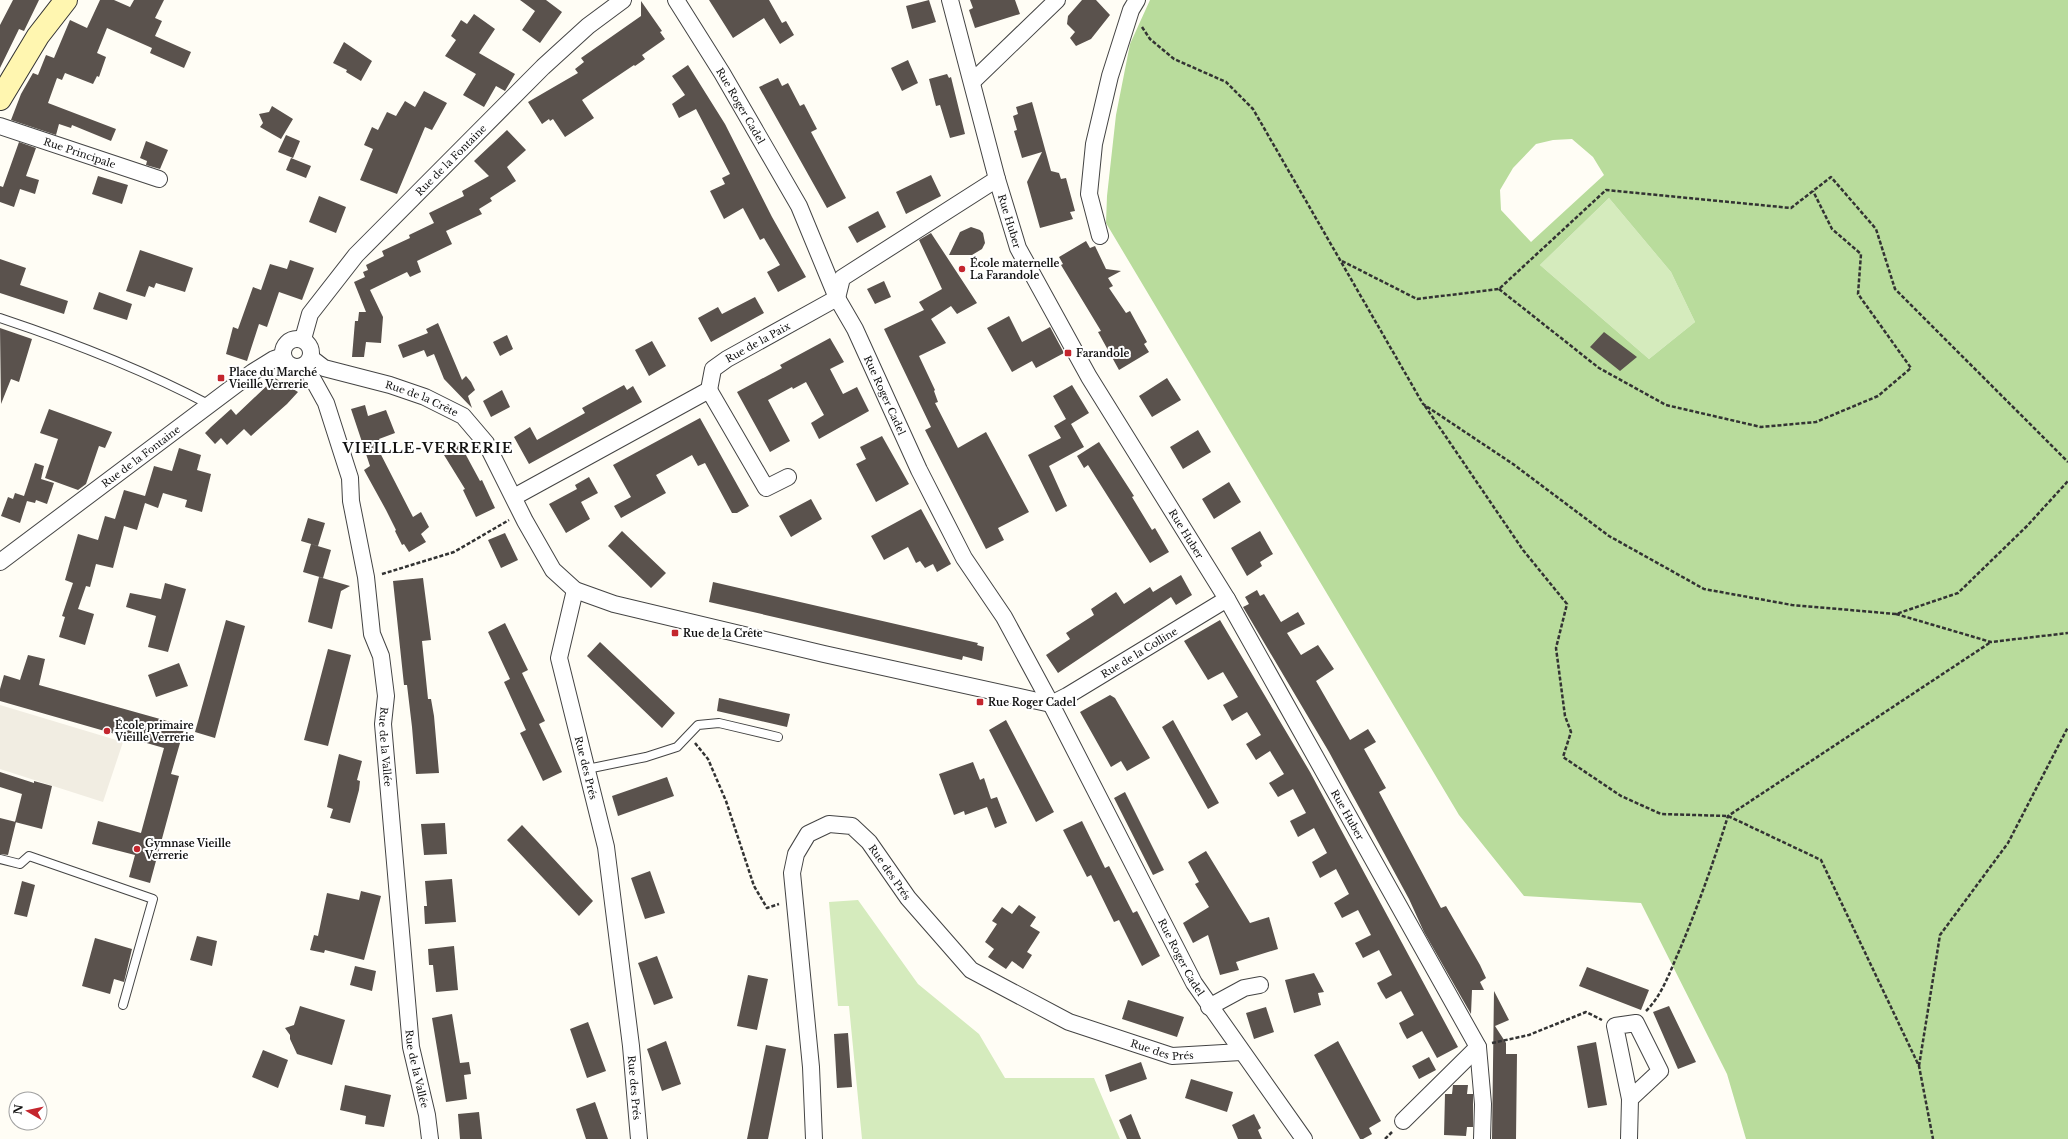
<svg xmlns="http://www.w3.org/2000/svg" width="2068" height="1139" viewBox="0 0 2068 1139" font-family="'Libre Baskerville',serif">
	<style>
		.green { fill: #d5ebbd }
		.forest { fill: #b9dc9c; fill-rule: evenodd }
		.plaza { fill: #f1ede2 }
		.building { fill: #5a524d }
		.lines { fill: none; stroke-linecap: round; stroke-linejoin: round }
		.lane-casing { stroke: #444; stroke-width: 10 }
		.street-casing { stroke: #444; stroke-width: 18 }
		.secondary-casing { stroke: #333; stroke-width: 24 }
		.path { stroke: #333; stroke-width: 2.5; stroke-dasharray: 4 2; stroke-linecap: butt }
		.lane { stroke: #fff; stroke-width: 8 }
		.street { stroke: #fff; stroke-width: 16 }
		.secondary { stroke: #fff6b0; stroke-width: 22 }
		.poi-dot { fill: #c4262e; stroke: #fff; stroke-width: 1.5 }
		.labels { text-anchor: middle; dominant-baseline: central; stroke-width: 4; stroke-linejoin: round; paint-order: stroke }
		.street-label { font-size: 10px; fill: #111; stroke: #fff }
		.poi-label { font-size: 10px; font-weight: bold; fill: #111; stroke: #fff; text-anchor: start }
		.district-label { font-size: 14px; font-weight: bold; letter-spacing: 1px; fill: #111; stroke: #fff }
	</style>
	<rect width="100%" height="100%" fill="#fffdf5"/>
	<!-- green -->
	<path class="green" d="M1609,198L1671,272L1695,322L1649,359L1540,265Z
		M858,900L918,984L979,1034L1005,1078H1094L1120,1139H862L849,1006H838L829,902Z"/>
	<!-- forest -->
	<path class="forest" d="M1150,0H2068V1139H1746L1727,1074L1641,903L1524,896L1459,815L1106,223L1107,196L1116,115L1130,44ZM1572,139L1593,157L1604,175L1531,242L1501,210L1500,190L1513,168L1536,144L1553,140ZM1609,198L1671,272L1695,322L1649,359L1540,265Z"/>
	<!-- plaza -->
	<path class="plaza" d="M0,705L123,742L103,802L0,769Z"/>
	<!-- building -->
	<path class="building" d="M13,0H39L24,31L19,29L0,68V25Z
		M100,0H114L130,7L134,0H164L155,18L162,21L155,36L191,52L184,68L150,53L152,48L107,28L97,53L106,57L99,77L97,76L93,84L65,73L62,80L57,78L48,103L116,129L111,141L72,125L71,128L59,124L56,135L11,120L21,94L33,73L38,75L46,55L54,58L70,20L87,28Z
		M520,0H546L562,12L540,43L522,30L535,11Z
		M709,0H769L782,23L786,21L794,35L780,44L764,18L733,38Z
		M929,0L936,22L912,29L906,6Z
		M970,0H1015L1020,14L975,28L969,10L973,8Z
		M1082,0H1096L1110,15L1091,39L1076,46L1070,38L1075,32L1067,24L1068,16Z
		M641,1L662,31L660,32L665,39L642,55L645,59L635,66L634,65L582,100L594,118L565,137L553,119L550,121L549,119L542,124L528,102L578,73L575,69L584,62L581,58L641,16Z
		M474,14L495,29L479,53L515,74L505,91L496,86L484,107L463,95L476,74L445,56L456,40L451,36L461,20L467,24Z
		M344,42L372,61L361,81L346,72L347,70L333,63Z
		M908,60L918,83L902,91L891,68Z
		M688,65L725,124L772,217L806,277L778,292L767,272L780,265L764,238L760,240L743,208L724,219L710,191L725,184L722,178L730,174L696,109L679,118L672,104L685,95L672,76Z
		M947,74L949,78L951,77L965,134L950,138L940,105L936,106L929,79Z
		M778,78L782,86L788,83L800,106L804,104L817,129L811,132L846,198L827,208L759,87Z
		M424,91L447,103L432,130L425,127L397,194L360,180L373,149L364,145L372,127L378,130L387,112L396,116L405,101L415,107Z
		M1032,102L1051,171L1059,173L1061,179L1066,178L1075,211L1070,212L1073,219L1040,228L1027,182L1042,152L1022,158L1014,131L1017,130L1013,116L1018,114L1016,107Z
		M272,106L293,119L281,139L260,127L263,123L259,114L269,112Z
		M507,130L526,150L507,167L516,181L490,198L492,201L479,209L482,214L446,231L452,244L417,261L421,272L410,277L407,272L370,290L383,317L381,343L366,342L364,357H352L355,321H358L359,312H366L354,282L365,277L363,272L368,270L366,265L384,256L382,251L410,238L409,235L434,223L429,213L464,196L462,191L489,176L474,161Z
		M286,135L300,141L293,158L278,152Z
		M146,141L168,150L160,169L146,165L147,161L140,158Z
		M19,142L36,148L26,176L39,180L35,194L20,189L14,207L0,202V186L3,187Z
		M291,158L311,166L306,178L286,170Z
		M931,175L941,196L906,214L896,192Z
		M98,176L128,185L122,204L92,194Z
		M319,196L346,207L336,233L309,222Z
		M878,211L886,227L857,243L848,227Z
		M971,227L980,230L983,233L985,243L982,249L972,255H949L960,232Z
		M931,233L977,303L957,314L951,306L931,319L946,343L919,356L935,390L934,391L938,402L935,403L958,448L986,432L1029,512L998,528L1004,540L986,549L925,430L931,427L884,329L924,310L919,302L942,289L919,240Z
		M1086,241L1090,248L1095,246L1106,269L1121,271L1108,278L1113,286L1109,288L1126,313L1130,311L1147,342L1144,344L1149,352L1119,370L1098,332L1101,331L1061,265L1063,264L1059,257Z
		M140,250L193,268L185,292L156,283L154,288L149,286L145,297L126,291Z
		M0,259L26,268L20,285L68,301L64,314L0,293Z
		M290,260L314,268L302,300L279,292L267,327L259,324L247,361L226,354L233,327L238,329L253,287L261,290L270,264L287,269Z
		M884,281L891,297L875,304L867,289Z
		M99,292L132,304L127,320L93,309Z
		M755,297L764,313L711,342L698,318L718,307L722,314Z
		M1009,316L1022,342L1050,327L1064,353L1036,368L1032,361L1012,372L987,328Z
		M438,323L462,380L466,376L471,382L475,390L468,396L472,408L444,379L434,354L427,357L424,350L403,358L398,345L428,333L426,329Z
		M0,328L32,339L19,382L11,379L1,404Z
		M1604,332L1637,357L1620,371L1590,347Z
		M507,335L513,349L500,356L493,342Z
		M830,338L844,362L830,369L843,394L857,387L869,411L819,439L811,423L824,415L806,382L793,389L792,387L768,400L790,441L770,452L737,392L782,368L780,365Z
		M652,341L666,366L649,376L635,350Z
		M275,378L298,392L287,404L251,436L244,429L227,445L221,438L215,444L205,433L211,427L231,409L236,415Z
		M1167,378L1181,400L1152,417L1139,396Z
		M624,385L627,390L633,386L642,402L529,464L514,437L530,427L537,440L585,413L582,408Z
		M1072,385L1089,413L1071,424L1084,447L1049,466L1067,506L1056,512L1028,455L1061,438L1054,426L1066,419L1053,396Z
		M502,390L510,407L491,417L483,401Z
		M365,405L368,416L386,410L395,433L379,439L380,441L375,443L413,517L421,512L429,527L421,534L426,542L409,552L404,544L402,545L395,531L396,530L386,510L364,470L370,466L351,409Z
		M49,409L112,432L105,448L99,446L86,484L78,490L45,478L58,439L40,433Z
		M700,418L749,506L737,513H732L705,463L698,466L692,455L656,475L666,493L621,518L614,506L631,497L613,465Z
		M1198,430L1211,452L1183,469L1170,447Z
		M882,436L909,484L876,502L856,464L866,459L860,447Z
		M1099,442L1134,496L1132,497L1152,530L1155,528L1169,552L1150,563L1088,465L1084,468L1077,456Z
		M460,444L480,481L482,480L495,508L476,517L463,490L465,489L444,455Z
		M179,448L201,455L197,470L211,474L202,512L185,507L187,500L163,493L158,508L145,503L137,530L124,526L113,568L96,564L90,587L86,586L78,609L94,614L85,645L59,637L65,617L62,616L73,583L65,580L78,534L98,540L105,516L115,519L124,490L145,496L154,466L172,471Z
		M35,463L44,466L41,479L54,483L47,504L36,500L35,503L27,501L20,523L1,516L8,497L13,499L15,493L24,496Z
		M589,477L598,493L581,502L590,519L566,533L549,504L577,489L575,485Z
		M1229,482L1241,502L1214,519L1202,499Z
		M811,499L822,519L791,537L779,516Z
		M921,509L951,564L937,572L933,564L925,568L920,561L916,563L908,547L884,560L871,536Z
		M308,518L325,523L318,546L301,541Z
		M622,531L666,573L651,588L608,546Z
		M1260,531L1273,554L1260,562L1262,566L1247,576L1231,548Z
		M505,533L518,560L501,568L488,540Z
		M311,544L331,550L323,578L303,572Z
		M1181,575L1192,595L1176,605L1171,597L1058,673L1046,655L1070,639L1066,633L1094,615L1091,609L1116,592L1124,604L1150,587L1153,592Z
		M319,577L350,586L341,591L332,629L308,622Z
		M423,578L431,640L422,641L428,699H431L434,716L439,773L416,774L412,727L407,685H404L393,581Z
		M713,582L978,643L977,645L984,647L982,661L963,656L962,660L709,602Z
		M165,583L186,589L168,652L148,647L156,616L126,607L130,593L161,599Z
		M1257,590L1260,596L1264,594L1281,622L1298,612L1305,624L1287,633L1301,655L1318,645L1334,669L1316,681L1350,740L1368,729L1376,742L1364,749L1386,788L1379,792L1441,908L1446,906L1480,965L1486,978L1480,982L1484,990H1472L1471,1014L1424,932L1409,899L1329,752L1243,607L1249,604L1245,597Z
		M226,620L245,626L215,738L195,732Z
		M1220,620L1310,772L1458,1047L1437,1058L1422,1031L1407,1039L1403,1032L1399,1023L1414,1015L1401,991L1386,999L1381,991L1377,983L1392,975L1379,950L1363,958L1355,943L1371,935L1358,910L1342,918L1334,903L1349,894L1336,869L1320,878L1312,862L1327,853L1314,828L1298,837L1290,821L1306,813L1293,789L1278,797L1269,783L1284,774L1270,751L1256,760L1246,744L1261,735L1247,712L1232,721L1223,705L1238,697L1223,672L1208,680L1184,641Z
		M505,623L528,670L522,673L545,721L539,724L562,772L543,781L520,733L526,730L504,682L510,679L488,632Z
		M600,642L675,713L662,728L587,656Z
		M328,649L351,655L328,746L304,740Z
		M28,655L45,659L39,685L185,726L171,774L179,776L150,883L129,877L135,855L92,844L98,821L141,833L164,748L0,701V689L4,675L20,680Z
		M179,663L188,686L156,697L148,675Z
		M1110,695L1115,698L1150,758L1127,771L1121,761L1111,767L1080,712Z
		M719,698L790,714L787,727L717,711Z
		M1006,720L1054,812L1036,822L989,730Z
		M1173,720L1219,803L1208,809L1162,727Z
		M339,754L362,761L357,780L360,781L359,790L350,823L330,818L333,809L327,807Z
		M973,762L980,780L984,778L991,799L997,797L1007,823L995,828L987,807L965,815L964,811L954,815L939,774Z
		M0,772L34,783V781L52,786L42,829L15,822L22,794L0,787Z
		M667,777L674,796L618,816L612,796Z
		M1125,792L1164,870L1153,875L1114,798Z
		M0,818L16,822L8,855L0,854Z
		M1082,821L1105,868L1109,866L1133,913L1137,911L1160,956L1142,966L1119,920L1114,922L1091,875L1087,877L1063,830Z
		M445,823L447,854L424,855L421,824Z
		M522,825L593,901L579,916L507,840Z
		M1206,851L1250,923L1269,917L1278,949L1236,962L1239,970L1220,975L1208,935L1193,943L1183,923L1209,907L1195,884L1199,882L1188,862Z
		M650,871L665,913L645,919L631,878Z
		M452,879L456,922L425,924L424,906H427L425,881Z
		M22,881L35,885L27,917L14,914Z
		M361,891L381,896L364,960L325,950L324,953L310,950L314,935L318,936L327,893L359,900Z
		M1019,905L1036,917L1030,926L1040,932L1027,952L1032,955L1023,969L1012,961L1006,969L988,957L994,949L985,942L997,924L992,921L1002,907L1012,914Z
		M197,936L217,941L212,966L190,960Z
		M95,938L132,949L124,982L114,979L110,994L82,986Z
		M454,946L458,990L436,992L433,965H429L428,949Z
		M657,956L673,998L654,1005L638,963Z
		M355,966L376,971L372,991L350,985Z
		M1587,967L1649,990L1641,1010L1579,986Z
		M1314,973L1324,992L1318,993L1321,1005L1294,1013L1285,980Z
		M748,975L768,979L757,1030L737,1026Z
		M1494,991L1509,1020L1495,1026L1506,1043V1054H1517L1516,1139H1492Z
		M1128,1000L1184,1017L1177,1037L1122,1019Z
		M300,1006L345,1020L332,1065L297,1054L290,1039V1035L285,1028L294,1025Z
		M1669,1006L1696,1062L1678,1069L1653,1012Z
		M1266,1007L1274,1032L1254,1039L1246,1013Z
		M452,1014L460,1063L469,1062L471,1074L464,1075L467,1099L446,1102L432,1018Z
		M588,1022L606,1071L587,1078L570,1029Z
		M848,1033L852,1087L837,1088L834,1034Z
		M666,1041L681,1084L662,1091L647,1049Z
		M1338,1041L1381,1121L1369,1128L1372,1134L1363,1139H1360L1314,1055Z
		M1596,1042L1607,1105L1588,1108L1577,1046Z
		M766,1045L786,1049L768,1139H747Z
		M263,1050L288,1060L278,1088L252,1077Z
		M1429,1057L1436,1070L1419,1079L1412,1066Z
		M1141,1062L1147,1079L1110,1092L1105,1075Z
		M1191,1079L1233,1092L1227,1112L1185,1098Z
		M345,1085L391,1095L384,1127L365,1124L366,1116L340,1110Z
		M1453,1085H1468L1467,1094H1473V1127H1467L1466,1136L1444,1135L1445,1094H1452Z
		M595,1102L608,1139H586L576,1109Z
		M479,1112L482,1139H460L458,1114Z
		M1131,1114L1141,1139H1127L1119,1120Z
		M1254,1114L1261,1128L1258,1130L1262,1139H1238L1232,1125Z"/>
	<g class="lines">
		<defs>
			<path id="lane" d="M0,318C72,342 142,369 210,405
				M587,769L646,757L677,747L698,725L719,723L778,737
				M0,859L20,864L29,856L153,899L123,1005"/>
			<g id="street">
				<path id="s1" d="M676,0L722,73L799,206L837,298L855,329L919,470L964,558L1004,617L1051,704L1194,983L1304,1139"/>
				<path id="s2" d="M950,0L997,179L1018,248L1089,377L1227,599L1478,1047L1483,1104L1482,1139"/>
				<path d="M973,81L1057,0"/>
				<path id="s3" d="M0,126L159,179"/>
				<path d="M1100,236L1089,194L1094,144L1110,76L1131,10L1137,0"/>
				<circle cx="297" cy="353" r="14"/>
				<path id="s4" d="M303,339L310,314L356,255L543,67L588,26L623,0"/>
				<path id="s5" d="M311,358L324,368L390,385L425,397L463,416L486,443L525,521L553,570L575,590L614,604L824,654L1051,704"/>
				<path id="s6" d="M305,365L326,403L350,478L351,501L366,577L372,634L381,656L386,696L383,724L411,1047L427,1115L430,1139"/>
				<path d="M709,390L766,488L788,477"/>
				<path id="s7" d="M514,497L709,390L713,369L727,359L837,298L842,278L997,179"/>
				<path id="s8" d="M0,562L253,372L274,359L283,356"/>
				<path id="s9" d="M575,590L559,658L606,847L631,1046L639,1139"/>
				<path id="s10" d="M1051,704L1067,696L1227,599"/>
				<path d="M1209,1007L1244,988L1260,985"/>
				<path d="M1403,1121L1478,1047"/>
				<path id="s11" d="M814,1139L811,1067L792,873L796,854L808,834L829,824L852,826L869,842L908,898L971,970L1069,1022L1172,1056L1241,1052"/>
				<path d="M1629,1139L1630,1099L1615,1026L1636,1023L1660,1071L1630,1099"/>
			</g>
			<path id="secondary" d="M0,99L38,36L66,0"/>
		</defs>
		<!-- lane casing -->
		<use href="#lane" class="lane-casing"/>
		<!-- street casing -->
		<use href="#street" class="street-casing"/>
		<!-- secondary casing -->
		<use href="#secondary" class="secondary-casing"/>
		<!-- path -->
		<path class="path" d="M1142,27L1150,39L1174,59L1226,82L1253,109L1423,404L1513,464L1609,536L1704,589L1792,605L1896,614L1958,593L2027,526L2068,481
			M1342,261L1417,299L1499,289L1606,190L1791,208L1831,177L1876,229L1895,289L2068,462
			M1499,289L1599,368L1666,405L1761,427L1816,422L1878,396L1911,368L1858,294L1861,254L1832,229L1813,191
			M1425,406L1523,550L1567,604L1556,648L1565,716L1571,732L1563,757L1621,796L1661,814L1728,816L1821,860L1919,1066L1933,1139
			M382,574L454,552L509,520
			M1896,614L1991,642L2068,633
			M695,743L708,759L726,801L754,886L767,908L779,904
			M1646,1011C1663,994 1670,971 1680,949C1698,906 1714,861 1728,816L1991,642
			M1492,1043L1529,1035L1586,1012L1602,1020
			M1919,1066L1940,935L2008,843L2068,727
			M1385,1139L1392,1132"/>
		<!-- lane -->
		<use href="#lane" class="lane"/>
		<!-- street -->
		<use href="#street" class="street"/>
		<!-- secondary -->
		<use href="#secondary" class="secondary"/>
	</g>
	<!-- markers -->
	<g class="poi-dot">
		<circle cx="962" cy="269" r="4"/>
		<rect x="1064" y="349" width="8" height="8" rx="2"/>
		<rect x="217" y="374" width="8" height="8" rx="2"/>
		<rect x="671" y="629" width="8" height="8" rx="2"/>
		<rect x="976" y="698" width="8" height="8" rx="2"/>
		<circle cx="107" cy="731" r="4"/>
		<circle cx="137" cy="849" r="4"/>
	</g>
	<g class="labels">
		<!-- street labels -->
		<g class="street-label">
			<text stroke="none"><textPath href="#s1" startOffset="124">Rue Roger Cadel</textPath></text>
			<text stroke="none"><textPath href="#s3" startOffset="84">Rue Principale</textPath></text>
			<text stroke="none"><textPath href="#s4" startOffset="235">Rue de la Fontaine</textPath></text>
			<text stroke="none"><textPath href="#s2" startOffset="229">Rue Huber</textPath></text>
			<text stroke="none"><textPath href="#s7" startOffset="296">Rue de la Paix</textPath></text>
			<text stroke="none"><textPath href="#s1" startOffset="448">Rue Roger Cadel</textPath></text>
			<text stroke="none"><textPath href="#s5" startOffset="119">Rue de la Crête</textPath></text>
			<text stroke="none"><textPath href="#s8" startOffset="176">Rue de la Fontaine</textPath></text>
			<text stroke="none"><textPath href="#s2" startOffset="589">Rue Huber</textPath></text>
			<text stroke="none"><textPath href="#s10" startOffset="102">Rue de la Colline</textPath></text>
			<text stroke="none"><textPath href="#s6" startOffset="395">Rue de la Vallée</textPath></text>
			<text stroke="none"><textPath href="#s9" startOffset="183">Rue des Prés</textPath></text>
			<text stroke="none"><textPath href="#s2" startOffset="913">Rue Huber</textPath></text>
			<text stroke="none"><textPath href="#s11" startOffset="416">Rue des Prés</textPath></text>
			<text stroke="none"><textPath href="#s1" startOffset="1084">Rue Roger Cadel</textPath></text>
			<text stroke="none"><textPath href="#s11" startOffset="752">Rue des Prés</textPath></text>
			<text stroke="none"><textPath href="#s6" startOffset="719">Rue de la Vallée</textPath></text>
			<text stroke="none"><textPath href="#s9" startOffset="507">Rue des Prés</textPath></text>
		</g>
		<!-- poi labels -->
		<g class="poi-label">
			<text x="970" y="263">École maternelle<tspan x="970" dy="12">La Farandole</tspan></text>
			<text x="1076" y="353">Farandole</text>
			<text x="229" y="372">Place du Marché<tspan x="229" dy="12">Vieille Verrerie</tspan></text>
			<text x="683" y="633">Rue de la Crête</text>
			<text x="988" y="702">Rue Roger Cadel</text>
			<text x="115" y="725">École primaire<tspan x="115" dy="12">Vieille Verrerie</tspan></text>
			<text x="145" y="843">Gymnase Vieille<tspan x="145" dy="12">Verrerie</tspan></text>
		</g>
		<!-- district labels -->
		<g class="district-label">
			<text x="428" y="448">VIEILLE-VERRERIE</text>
		</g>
	</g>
	<!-- north arrow -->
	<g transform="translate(28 1111) rotate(279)"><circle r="19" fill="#ffffff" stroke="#a0a0a0"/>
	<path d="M0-3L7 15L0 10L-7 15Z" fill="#c4262e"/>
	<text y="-6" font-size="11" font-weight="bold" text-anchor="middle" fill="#111111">N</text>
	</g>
</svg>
